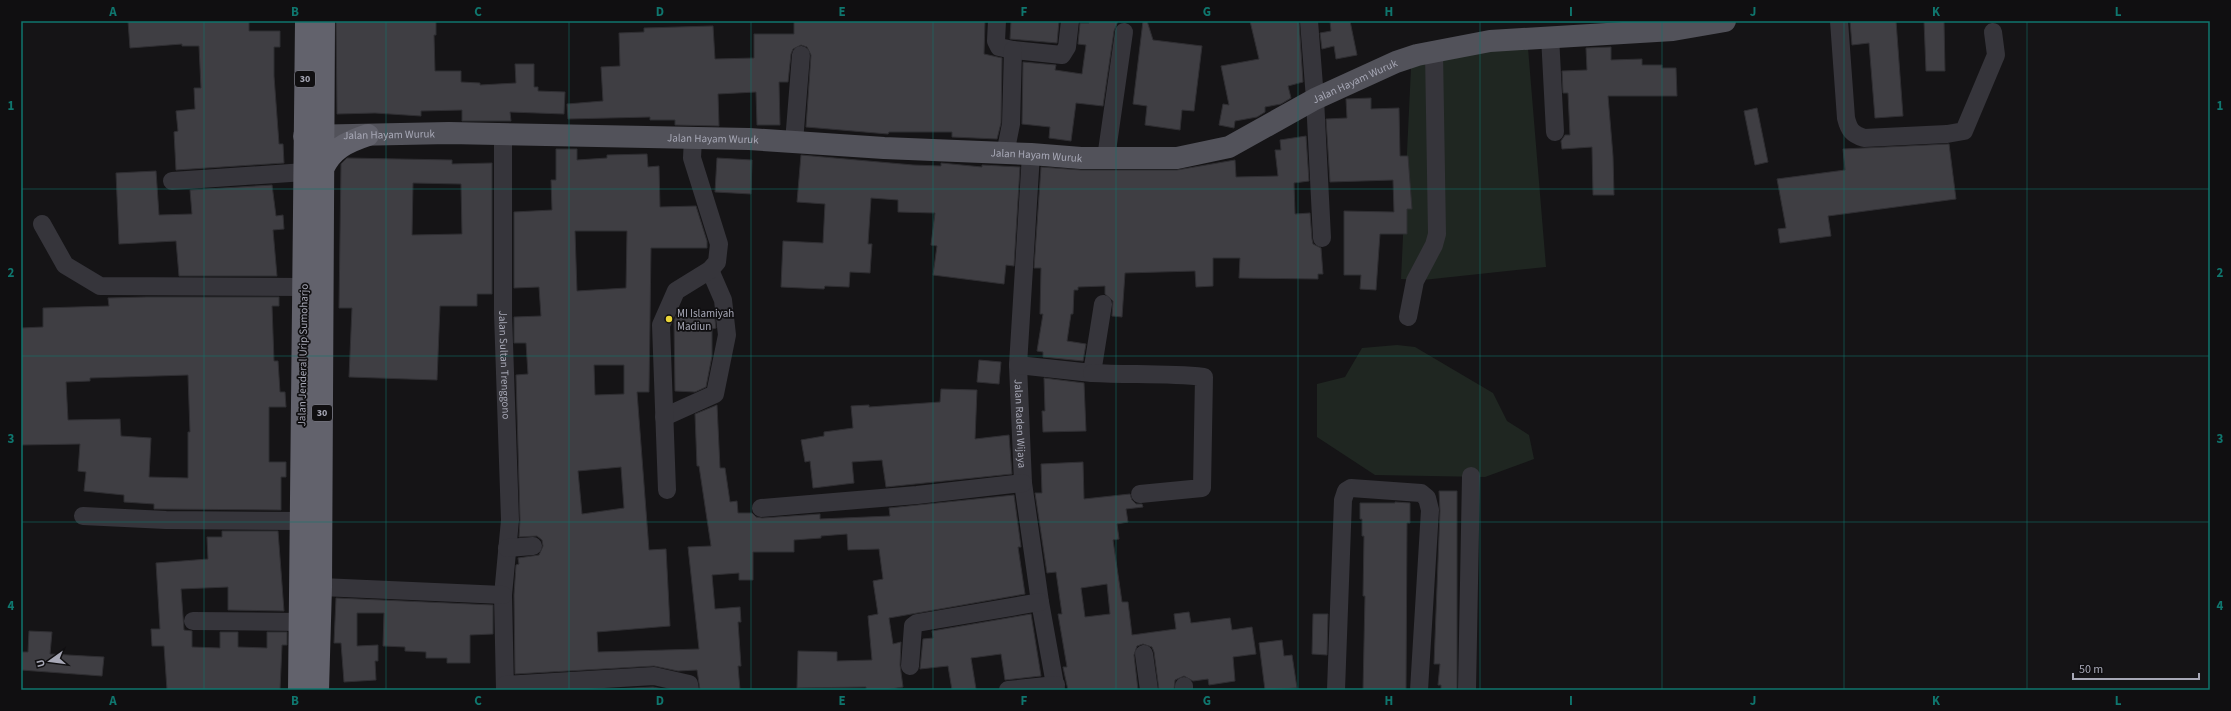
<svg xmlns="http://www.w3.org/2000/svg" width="2231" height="711" viewBox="0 0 2231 711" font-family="'Source Sans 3',sans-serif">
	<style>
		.green { fill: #1f2621 }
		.building { fill: #3f3e43; stroke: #2f2e32; fill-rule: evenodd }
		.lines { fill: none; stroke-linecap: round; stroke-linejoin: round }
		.minor { stroke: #36353b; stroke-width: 18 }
		.major { stroke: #52525a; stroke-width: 22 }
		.highway { stroke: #62626c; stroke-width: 22 }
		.grid { fill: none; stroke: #0f766e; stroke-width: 1; stroke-opacity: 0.55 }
		.poi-dot { fill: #ead538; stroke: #100f11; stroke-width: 1.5 }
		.labels { text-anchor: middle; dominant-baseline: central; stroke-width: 3.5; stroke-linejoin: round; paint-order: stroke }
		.shield { fill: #100f11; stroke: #7a7a84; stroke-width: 1 }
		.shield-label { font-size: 10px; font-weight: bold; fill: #a7a8b6 }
		.street-label { font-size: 11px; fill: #a7a8b6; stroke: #100f11 }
		.poi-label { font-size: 11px; fill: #a7a8b6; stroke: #100f11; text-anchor: start }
		.neatline { fill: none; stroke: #0f766e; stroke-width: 1.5 }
		.grid-label { font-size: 13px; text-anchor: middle; font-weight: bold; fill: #0f766e }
	</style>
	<rect width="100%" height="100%" fill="#151416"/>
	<!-- green -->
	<path class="green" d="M1528,48L1546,267L1423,280L1401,279L1411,68L1452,53Z
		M1397,345L1415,347L1493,393L1507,421L1529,435L1534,459L1485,477L1375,475L1317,437V384L1345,377L1362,348Z"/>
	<!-- building -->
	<path class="building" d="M128,21H249V31H280V47H274V76L279,144H283L284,163L176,170L174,132L178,131L176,111L195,109L194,88H201L199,46H182V44L130,48Z
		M336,21H436V35H434L435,71H461V82L480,83V85L516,83L515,64H534V87H538V91L565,92L564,114L510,112L511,121H462V110L421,111V116L375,113L337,114Z
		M794,21H985L984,54L1002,58L1001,123L997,139L952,137V132H889L888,134L806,127L811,55L807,47L801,45L793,49L791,54L788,82H779L780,125H757L756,92L718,94L719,126L675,125V120H650V117L568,119L567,104L603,101L601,67L620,66L619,33L644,32V28L713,26L715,59L754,58V34H794Z
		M1011,21H1059L1057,43L1010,39Z
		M1089,21H1118L1114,31L1103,106L1076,103L1071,141L1049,138L1050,127L1022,124L1023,62L1056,65L1055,70L1082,74L1086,45L1078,44L1080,23H1089Z
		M1143,21H1147L1153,40L1202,46L1194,111L1182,110L1180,130L1145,125L1147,106L1133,104Z
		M1250,21H1299L1303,82L1288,86L1291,98L1281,104L1265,107V112L1257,117L1235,121L1234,128L1219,125L1223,104L1229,105L1221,66L1259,59Z
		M1330,21H1350L1357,55L1336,59L1334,46L1322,49L1320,33L1331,31Z
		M1850,21H1896L1903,116L1875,118L1869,43L1852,45Z
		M1924,21H1944L1945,71H1926Z
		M1611,47V60L1642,59V65H1662V68H1676L1677,96H1608L1613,156L1614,195H1593L1592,147L1562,149L1561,141L1565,135H1570L1568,93H1563L1562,71L1587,70L1586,48Z
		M1371,98V109L1399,108L1400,156H1408L1412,209H1407V234H1380L1376,290L1360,289L1361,275H1344V211L1394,212L1393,180L1330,182L1326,119L1347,118L1346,99Z
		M1757,108L1768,162L1755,165L1744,111Z
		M1306,136L1309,181L1294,183L1295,214L1310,213L1312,239L1313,244L1321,248L1323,274H1318V279L1239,278L1240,258H1213V286L1196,287L1195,271L1125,273L1122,317L1112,316L1113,301L1105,294V286L1078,287V290H1074L1073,314H1071L1067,341L1086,344L1083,361L1043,357V352L1037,351L1043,314H1040L1041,268H1034L1041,167L1081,170H1177L1235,160L1236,177L1278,176L1275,150H1281L1280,140Z
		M1949,144L1956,199L1828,216L1831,236L1780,243L1778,229L1786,228L1777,179L1845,170L1843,149Z
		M556,149H577V160L607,158V155L647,154L648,167L659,166L660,207L696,206L707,241V248H651L649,392H637L649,550L666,549L670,626L597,632L598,652L699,649L688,547L711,546L699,466H697L695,414L717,405L720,468H725L730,502L737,501L738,513H752L756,517L762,518L820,514V519L890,516L889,508L1014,495L1021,547H1018L1025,594L889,618L893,644L901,642L900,665L903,687L885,690H866V687L797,688L798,651L837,652V661L872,660L868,616L878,614L873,581L883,579L879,549L848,550L847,534L821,536V538L794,540V552H753V580H739V573L712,575L715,609L740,607L741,622H738L741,666H738L740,690H700L697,670L678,671L654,666L515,674L514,595L516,565L519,564L518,558L539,555L543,546L542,540L537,536L519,537L520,520L516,375L528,374L526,343H514V317L541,316L539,287L514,288V212L552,210L551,180H556ZM575,231H627L626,288L577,291ZM594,365H624V394L595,395ZM621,467L624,508L582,514L578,471Z
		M801,155L913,165L941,166V163L982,167V165L1020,167L1014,266L1006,265L1004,284L933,275L937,246L931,245L935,213L898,212V200L871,198L868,244H872L870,273L850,272L849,287L825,286L824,289L781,287L783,241L823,243L825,204L797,202Z
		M347,158L452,160V164L492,163V294H477V306H440L437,380L349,377L352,308H339L341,164ZM413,183L461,184L462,234L412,235Z
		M717,158L752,160L751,194L715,192Z
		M156,171L159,215L192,214L190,190L272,185L276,216L283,215L284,229L273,230L277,276H179L176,241L119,244L116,173Z
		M146,297H279V306H272L274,361H278L280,392H285L286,407H269V462H286V477H281V510L154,509V504L124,502V495L84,491L86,472L78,471L80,444L21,445V328L43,327V308L109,306L108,298ZM188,375L190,432H188V478L149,477L151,438L121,436L120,419L68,420L66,382L90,381V378Z
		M678,311L689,318L714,311L716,328L712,329V356L706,387L695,392L675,391L674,321Z
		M979,360L1001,362L999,384L977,382Z
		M1044,378L1084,383L1086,431L1043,432L1042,411H1045Z
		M941,389L977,390L975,439L1009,435L1012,474L886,487L882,460L852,462L854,483L813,488L810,461L805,462L801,440L824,436V432L853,428L851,406L869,405V407L940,402Z
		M1083,462L1084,499L1130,494L1132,500L1136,504H1142L1143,507L1126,509L1128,522L1117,524L1119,539L1113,540L1122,602H1128L1132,635L1176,629L1174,614L1189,612L1191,623L1230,618L1232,630L1252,627L1256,654L1233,657L1235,681L1209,685L1208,679L1193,681L1184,676L1175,680L1174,690H1159L1154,652L1152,647L1143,644L1137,646L1134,655L1138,690H1068L1063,667H1067L1058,614H1062L1056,572L1047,573L1035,493H1042L1041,464ZM1107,584L1110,614L1085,617L1081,588Z
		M1439,491H1457V690H1441V685H1438L1440,664H1434L1440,511Z
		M1395,502L1410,503V523H1407L1406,690H1363L1365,596H1363L1364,536H1362V519H1360V503H1395Z
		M222,531H278L284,611L228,610V587L181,589L184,630L192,631V647L220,648V632H238V647L267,648V632H287V645H282L280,690H167L164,646H152L151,629H160L156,563L208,559L207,537H222Z
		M336,598L493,605V634L470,635V663H447V658H426V652L405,651V647L383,646L384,613H357V646L378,645V661H375L376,680L344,682L341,643H334Z
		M1031,614L1041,676L1005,680L1001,654L971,658L976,689L952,690L948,666L920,669L923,639L933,638L932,631Z
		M1313,614H1328L1327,655L1312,654Z
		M29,631L52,632L50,654L104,657L102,676L21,670V652H28Z
		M1282,640L1284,656L1292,655L1297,688L1265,690L1259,643Z
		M653,687L668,690H596Z"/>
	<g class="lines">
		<!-- minor -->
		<g class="minor">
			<path d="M997,21L996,41L999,47L1013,50L1062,55L1067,47L1070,21"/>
			<path d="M1309,21L1315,99L1322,238"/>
			<path d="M1839,21L1846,118C1849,130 1852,134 1864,138L1947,134L1964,131L1996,55L1993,32"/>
			<path d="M1550,36L1555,132"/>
			<path id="s1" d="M503,134V314L510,520L503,595L505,690"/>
			<path d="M794,142L801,55"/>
			<path d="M1005,154L1011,124L1013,50"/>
			<path id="s2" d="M1031,154L1018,365L1023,483L1040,602L1056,690"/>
			<path d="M1106,158L1124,32"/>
			<path d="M172,181L305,172"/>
			<path d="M42,224L65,265L100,286L304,287"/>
			<path d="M1408,317L1415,281L1434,245L1437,234L1434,52"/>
			<path d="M1018,365L1092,373L1103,304"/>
			<path d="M1092,373C1130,375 1166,373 1204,377L1202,488L1140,494"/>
			<path d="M664,417L715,394L727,335L723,300L710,270"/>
			<path d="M667,490L661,325L676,291L710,270L717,262L719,244L692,158L693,138"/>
			<path d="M761,508L917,495L1023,483"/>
			<path d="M83,516L166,520L301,521"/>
			<path d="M507,548L533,546"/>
			<path d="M321,587L503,595"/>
			<path d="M193,621L300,622"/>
			<path d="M1144,654L1149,690"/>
			<path d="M910,666L913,626L917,623L1040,602"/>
			<path d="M505,685L654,676L689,684L690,690"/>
			<path d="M1184,686V690"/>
			<path d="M1008,690L1056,685"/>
			<path d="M1336,690L1343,500L1346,491L1351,488L1421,493L1427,498L1430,510L1419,690"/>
			<path d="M1467,690L1471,476"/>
		</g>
		<!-- major -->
		<path class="major" id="s3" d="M304,136L449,133L749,139L884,148L1031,154L1081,158H1177L1229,147L1315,99L1396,62L1417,55L1490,41L1673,30L1725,21"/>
		<!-- highway -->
		<path class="highway" d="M323,169C332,149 347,142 368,135
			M299,690L306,21
			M318,690L321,587L324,21"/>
	</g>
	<!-- grid -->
	<path class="grid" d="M204,21V690M386,21V690M569,21V690M751,21V690M933,21V690M1116,21V690M1298,21V690M1480,21V690M1662,21V690M1844,21V690M2027,21V690M21,189H2210M21,356H2210M21,522H2210"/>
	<!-- markers -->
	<circle class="poi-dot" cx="669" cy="319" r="4"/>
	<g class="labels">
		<!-- shield labels -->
		<g class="shield">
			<rect x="295" y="71" width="20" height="16" rx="3"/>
			<rect x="312" y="405" width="20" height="16" rx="3"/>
		</g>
		<g class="shield-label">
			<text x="305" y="79">30</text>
			<text x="322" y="413">30</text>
		</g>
		<!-- street labels -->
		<g class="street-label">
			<text stroke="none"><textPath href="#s3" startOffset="1069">Jalan Hayam Wuruk</textPath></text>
			<text stroke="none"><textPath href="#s3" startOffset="85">Jalan Hayam Wuruk</textPath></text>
			<text stroke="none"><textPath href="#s3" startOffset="409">Jalan Hayam Wuruk</textPath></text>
			<text stroke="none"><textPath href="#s3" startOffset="733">Jalan Hayam Wuruk</textPath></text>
			<text transform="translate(303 355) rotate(-89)">Jalan Jenderal Urip Sumoharjo</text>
			<text stroke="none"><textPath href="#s1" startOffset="231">Jalan Sultan Trenggono</textPath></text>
			<text stroke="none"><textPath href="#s2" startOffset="270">Jalan Raden Wijaya</textPath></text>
		</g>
		<!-- poi labels -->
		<g class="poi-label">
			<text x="677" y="313">MI Islamiyah<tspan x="677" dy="13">Madiun</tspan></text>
		</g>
	</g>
	<!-- border -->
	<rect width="2231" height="711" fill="none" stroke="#100f11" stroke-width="44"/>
	<!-- north arrow -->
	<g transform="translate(50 661) rotate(256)" stroke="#100f11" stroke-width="3" paint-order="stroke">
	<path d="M0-3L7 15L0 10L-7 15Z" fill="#a7a8b6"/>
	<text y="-6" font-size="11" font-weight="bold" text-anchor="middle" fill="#a7a8b6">U</text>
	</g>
	<!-- scale -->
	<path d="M2073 673v6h126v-6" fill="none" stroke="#a7a8b6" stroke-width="2"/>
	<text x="2079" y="673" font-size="12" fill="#a7a8b6" stroke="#100f11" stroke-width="3" paint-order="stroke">50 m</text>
	<rect x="22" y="22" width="2187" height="667" class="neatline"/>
	<g class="grid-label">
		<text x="113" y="16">A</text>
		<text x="295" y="16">B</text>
		<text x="478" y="16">C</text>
		<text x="660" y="16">D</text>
		<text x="842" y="16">E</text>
		<text x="1024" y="16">F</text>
		<text x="1207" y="16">G</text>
		<text x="1389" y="16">H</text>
		<text x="1571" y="16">I</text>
		<text x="1753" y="16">J</text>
		<text x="1936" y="16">K</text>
		<text x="2118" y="16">L</text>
		<text x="11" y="110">1</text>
		<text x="2220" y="110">1</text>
		<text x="11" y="277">2</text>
		<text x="2220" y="277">2</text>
		<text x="11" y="443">3</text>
		<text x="2220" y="443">3</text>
		<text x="11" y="610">4</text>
		<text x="2220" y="610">4</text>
		<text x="113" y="705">A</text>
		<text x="295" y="705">B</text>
		<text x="478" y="705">C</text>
		<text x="660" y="705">D</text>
		<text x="842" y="705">E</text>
		<text x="1024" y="705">F</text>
		<text x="1207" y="705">G</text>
		<text x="1389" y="705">H</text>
		<text x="1571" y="705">I</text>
		<text x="1753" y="705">J</text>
		<text x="1936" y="705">K</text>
		<text x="2118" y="705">L</text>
	</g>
</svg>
